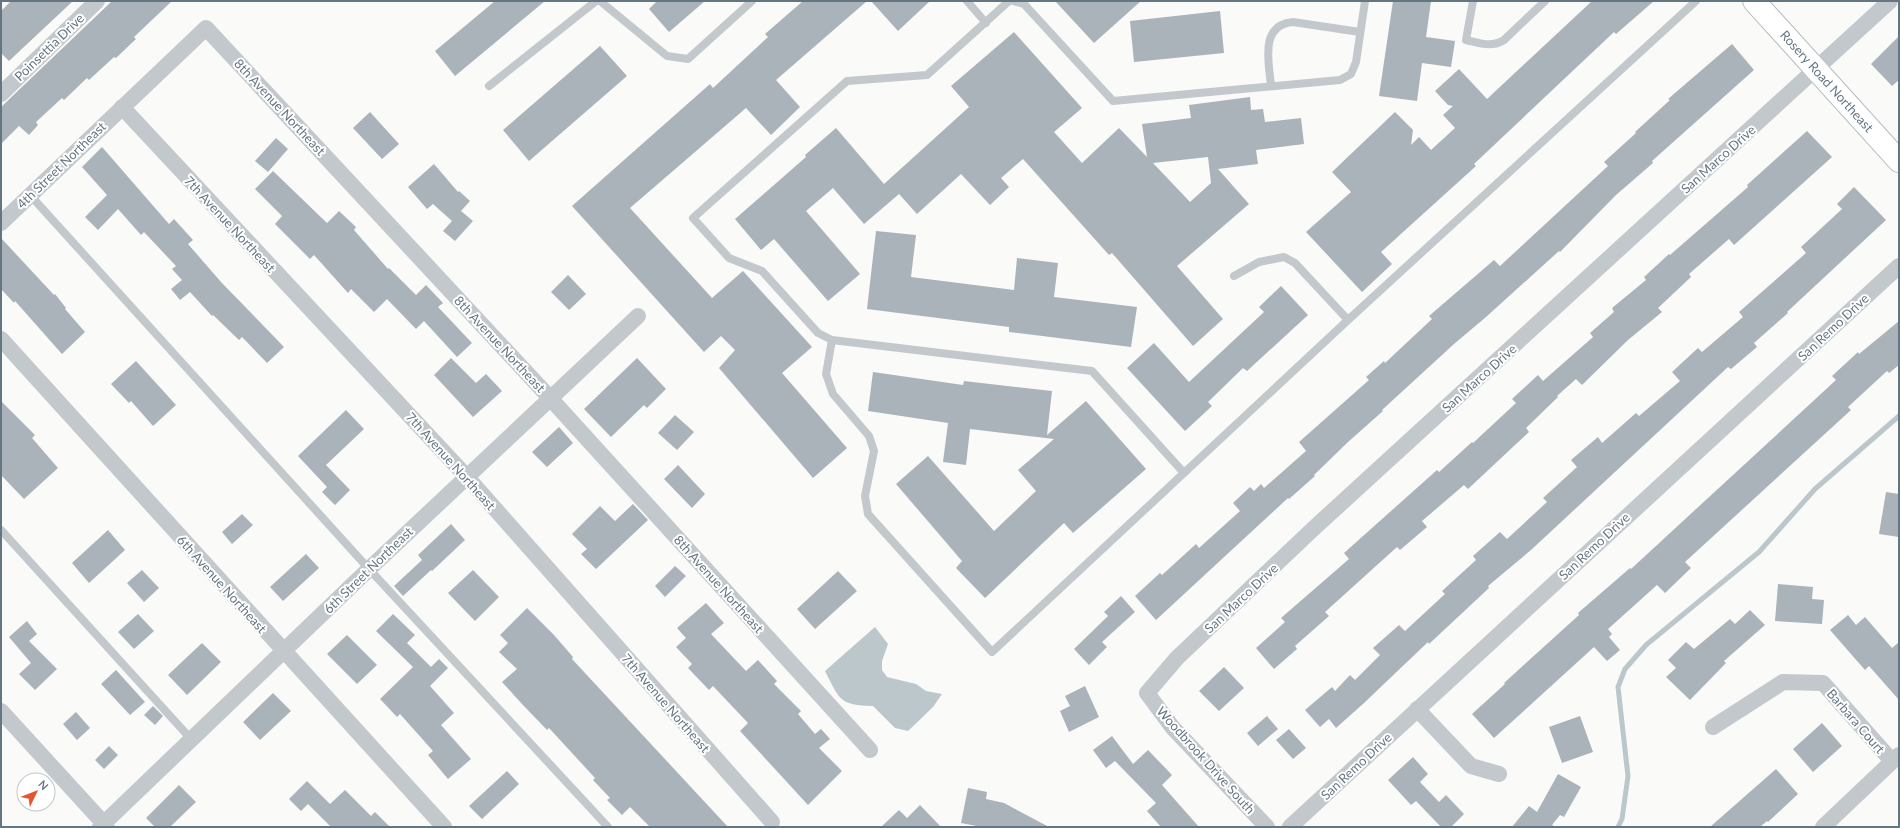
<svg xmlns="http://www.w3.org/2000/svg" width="1900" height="828" viewBox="0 0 1900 828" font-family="Lato,sans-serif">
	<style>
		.water { fill: #bbc7cb }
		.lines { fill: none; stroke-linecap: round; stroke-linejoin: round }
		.stream { stroke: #bbc7cb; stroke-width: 5 }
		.building { fill: #aab3b9; fill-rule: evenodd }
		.secondary-casing { stroke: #b3babf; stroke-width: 24 }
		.lane { stroke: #c3c8cc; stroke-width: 8 }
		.street { stroke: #c3c8cc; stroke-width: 16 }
		.secondary { stroke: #fff; stroke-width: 22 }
		.labels { text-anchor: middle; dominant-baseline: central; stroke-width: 4; stroke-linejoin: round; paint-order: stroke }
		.street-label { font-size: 13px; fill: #657683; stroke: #fff }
	</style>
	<rect width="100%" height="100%" fill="#fafaf8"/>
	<!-- water -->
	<path class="water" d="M875,627L888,644L882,661V670L887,677L916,684L926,691L942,694L933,707L908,731L895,728L873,706C839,705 840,700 825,671Z"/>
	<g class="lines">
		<!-- stream -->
		<path class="stream" d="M1618,827L1622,819L1628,776L1618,687L1625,669L1646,645L1759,552L1815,489L1899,416"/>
	</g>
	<!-- building -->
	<path class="building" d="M11,1H73L9,61L1,53V11Z
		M112,1H172L134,37L136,39L116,58L114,57L89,80L87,78L64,100L62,98L36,122L38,125L29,135L19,126L1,144V107Z
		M495,1H545L455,76L435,51Z
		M657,1H705L669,32L649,9Z
		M803,1H867L776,80L800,107L771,135L746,108L630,208L712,298L743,271L812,347L782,373L847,448L813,478L719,368L735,350L721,336L704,352L572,206L710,84L713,88L768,37L765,34Z
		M871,1H930L898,31Z
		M1055,1H1141L1094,43Z
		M1393,1H1431L1426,37L1455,41L1451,67L1422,63L1417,101L1379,96Z
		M1592,1H1654L1616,34L1614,32L1474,164L1476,166L1381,252L1392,264L1362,292L1306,232L1351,192L1332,172L1395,112L1413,130L1411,145L1419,137L1431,150L1455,128L1443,115L1453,106L1448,105L1435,91L1459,69L1487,99Z
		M1220,11L1224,53L1134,62L1130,21Z
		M1014,32L1082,108L1054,132L1082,163L1119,128L1147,157L1142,124L1191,118L1189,105L1250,97L1251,110L1263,109L1265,122L1301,118L1304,144L1256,150L1258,164L1218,169L1249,204L1177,266L1223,319L1193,346L1112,253L1109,255L1023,159L1001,178L1009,187L990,205L961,174L917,214L899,194L864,224L833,188L806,211L860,274L828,301L774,239L761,250L735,219L806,157L805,155L836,128L884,184L969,107L951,86ZM1208,157L1211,183L1190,202L1153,163Z
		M1899,36V80L1892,86L1871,64Z
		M1732,44L1754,70L1652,161L1653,163L1616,195L1560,252L1559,251L1486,317L1454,344L1382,410L1383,411L1348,442L1314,475L1315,476L1289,499L1288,498L1156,620L1135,596L1160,573L1162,575L1196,544L1199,548L1240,511L1233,503L1250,487L1254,491L1261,484L1264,488L1306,451L1299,442L1369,380L1366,377L1384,361L1385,363L1432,319L1429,316L1494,260L1500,266L1608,166L1604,162L1636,133L1635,132L1670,100L1668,99Z
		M600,46L627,76L529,161L503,130Z
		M370,112L399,144L382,159L353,128Z
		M1807,131L1832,157L1734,245L1729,239L1689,274L1691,277L1658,308L1662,312L1628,340L1582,385L1576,379L1557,396L1558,397L1526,428L1529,432L1468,489L1464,485L1422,521L1427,527L1400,550L1397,547L1325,612L1329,616L1295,646L1297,649L1274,669L1256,648L1285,622L1281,618L1349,559L1344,553L1437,470L1439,472L1472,442L1473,443L1516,403L1512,399L1538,375L1543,381L1593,337L1590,333L1614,312L1612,308L1646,280L1644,277L1669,254L1670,255L1748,187L1747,185Z
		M276,138L288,149L268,172L255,161Z
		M102,147L169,224L174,219L193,240L188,244L221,282L284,347L267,363L242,337L239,340L213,315L212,316L190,292L180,300L171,289L182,280L172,269L176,266L144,232L141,235L118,209L98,230L85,217L107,195L82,167Z
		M434,164L458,192L459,191L470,201L461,211L473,221L455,241L443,231L452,221L433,204L427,209L408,187Z
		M273,171L327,223L339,211L356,227L354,230L388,269L389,268L416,295L426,285L443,303L438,307L472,343L457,357L424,321L416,329L387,299L374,312L351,289L348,293L314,255L310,259L275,224L282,216L255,189Z
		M1854,187L1886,220L1787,312L1788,313L1754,343L1757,347L1731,369L1728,367L1531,550L1488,586L1489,588L1429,644L1428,642L1364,703L1336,728L1329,719L1320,727L1305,710L1332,687L1335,691L1350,675L1355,680L1380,655L1373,648L1399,625L1405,631L1445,594L1442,591L1476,560L1473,556L1500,532L1507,539L1547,502L1543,498L1577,467L1571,460L1598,437L1602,443L1636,413L1639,416L1680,381L1672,372L1698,348L1702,352L1743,317L1739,312L1806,253L1801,247L1842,209L1837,204Z
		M876,231L916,235L911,277L1014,290L1017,258L1058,263L1054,297L1137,307L1131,347L1009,332V327L867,309Z
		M1,238L54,295L55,294L66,308L65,309L85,332L62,354L15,301L14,303L1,289Z
		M568,275L586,294L569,310L551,292Z
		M1281,286L1308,315L1247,371L1243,368L1208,402L1212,406L1185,431L1127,368L1154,343L1189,382L1264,312L1259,307Z
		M1899,321V365L1889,373L1887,371L1848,407L1851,410L1685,562L1691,568L1665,593L1657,585L1608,629L1612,634L1609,637L1620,650L1607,661L1594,647L1494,738L1472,714L1505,684L1504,683L1579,615L1578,613L1630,568L1631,569L1836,380L1832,376L1858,352L1859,354Z
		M451,358L476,383L486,374L502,391L473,417L434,375Z
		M637,358L666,389L647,408L644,405L611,437L584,409Z
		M136,361L176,405L153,426L131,401L129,403L111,384Z
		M873,372L963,385L964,381L1052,391L1047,435L1086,401L1146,469L1073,533L1064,523L985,598L956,568L962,561L896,484L928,456L994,531L1036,491L1018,470L1054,439L970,429L966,465L943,462L948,423L868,411Z
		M1,401L35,435L32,438L58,468L24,499L1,475Z
		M346,410L364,429L326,465L350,490L335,505L322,492L327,487L298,456Z
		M675,415L694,432L677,450L658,433Z
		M559,427L573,443L547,467L532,452Z
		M678,465L705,494L692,508L664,479Z
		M1886,492L1899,494V537L1879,534Z
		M633,504L648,520L596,569L581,554L587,549L572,534L600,506L615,521Z
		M242,514L253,525L232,544L222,532Z
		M451,524L465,540L432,571L431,570L403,596L394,586L422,560L418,555Z
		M108,530L125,550L89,583L72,563Z
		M306,554L319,568L283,601L270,587Z
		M675,566L686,576L665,597L655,586Z
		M142,570L159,588L144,602L127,583Z
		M473,570L499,597L475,621L448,593Z
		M838,571L857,591L815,629L797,609Z
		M1778,584L1813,587L1812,599L1824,600L1822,624L1775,621Z
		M1121,596L1135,612L1102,642L1107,647L1089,665L1074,649L1108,616L1104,612Z
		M706,603L724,623L711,634L746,671L758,660L777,681L774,684L801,711L798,714L815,734L821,729L830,739L819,748L842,771L808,805L740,731L748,723L713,686L709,690L688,668L692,664L676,647L686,638L677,628Z
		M527,608L554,635L573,657L572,659L728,827H650L630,807L622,815L607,800L610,798L593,780L595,778L549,728L547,730L522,704L502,682L517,669L499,652L508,643L500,635Z
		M1750,610L1765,625L1724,661L1726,663L1690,700L1666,677L1676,668L1668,660L1686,642L1694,649L1730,619L1735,624Z
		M138,614L154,631L134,649L118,632Z
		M393,614L415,635L407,643L431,667L439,659L448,668L430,686L454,713L441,725L471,759L448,779L428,755L433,751L400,714L397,717L380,699L413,667L376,631Z
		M1848,615L1856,625L1865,617L1892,648L1899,642V700L1869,666L1865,670L1830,630Z
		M27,621L37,634L29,641L57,669L35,690L19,674L31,663L9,637Z
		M347,635L377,665L357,684L327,654Z
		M202,643L221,662L187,695L168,675Z
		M1224,667L1244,688L1219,711L1199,691Z
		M116,670L145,702L130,715L101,684Z
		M1085,686L1099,717L1069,732L1060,711L1070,706L1065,696Z
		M273,693L291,711L260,740L243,722Z
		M153,706L163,716L155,725L144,715Z
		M76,712L90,728L77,740L63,724Z
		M1267,716L1278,729L1258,746L1247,733Z
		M1580,716L1593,752L1562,763L1549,727Z
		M1822,723L1842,746L1813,772L1793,749Z
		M1289,729L1306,748L1293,759L1276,740Z
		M1112,736L1133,764L1148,750L1172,775L1162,785L1199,827H1161L1147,811L1156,803L1115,761L1106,768L1093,750Z
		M109,746L118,755L104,769L95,760Z
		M1413,757L1428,774L1420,782L1439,802L1446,795L1464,814L1451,827H1441L1416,801L1411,805L1388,780Z
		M1776,769L1798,794L1768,822L1767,821L1760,827H1710Z
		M507,771L519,784L482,819L469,806Z
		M1558,774L1581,787L1564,817L1560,815L1552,825L1555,827H1512L1529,806L1537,812Z
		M307,781L330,804L345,790L371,816L375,812L390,827H331L308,804L301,811L289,799Z
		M179,785L196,802L170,827H155L146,818Z
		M968,788L987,792L986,799L1004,803L1049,827H982L961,823Z
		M920,805L941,827H881L899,810L907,818Z"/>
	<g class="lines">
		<defs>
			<path id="secondary" d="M1754,1L1899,161"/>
		</defs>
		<!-- secondary casing -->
		<use href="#secondary" class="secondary-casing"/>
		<!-- lane -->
		<path class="lane" d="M600,1L667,56L688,59L752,1
			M967,1L986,23
			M1013,1L1024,4L1113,101L1340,80L1351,74L1356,62L1365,1
			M1473,1L1466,40C1480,43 1491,48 1504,40L1545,1
			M489,86L596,1
			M1271,86C1269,63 1259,25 1293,22L1360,32
			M30,195L369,569L608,827
			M1234,276L1259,262L1284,257L1295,263L1348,320
			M832,340L818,333L762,271L729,258L693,218L847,81L927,75L1009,1
			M1184,473L1092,371L832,340L826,374L833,394L869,436L874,451L865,496L868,514L992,652L1348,320L1696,1
			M1,530L191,739"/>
		<!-- street -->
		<path class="street" d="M1,94L97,1
			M122,107L466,476L772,822
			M1,223L206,28L550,398L870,750
			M1,339L444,827
			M1417,709L1471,766L1499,774
			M1,711L107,827
			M1713,727L1783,682L1823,683L1892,761
			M100,827L369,569L638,316
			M1267,827L1173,728L1147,693L1177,658L1313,529L1890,1
			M1290,827L1899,266
			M1823,827L1899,755"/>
		<!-- secondary -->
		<use href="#secondary" class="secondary"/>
	</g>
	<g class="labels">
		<!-- street labels -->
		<g class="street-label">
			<text transform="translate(49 47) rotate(-44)">Poinsettia Drive</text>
			<text transform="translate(1827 81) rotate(48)">Rosery Road Northeast</text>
			<text transform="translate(280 107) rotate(47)">8th Avenue Northeast</text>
			<text transform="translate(1718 159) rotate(-42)">San Marco Drive</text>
			<text transform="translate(61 165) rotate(-44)">4th Street Northeast</text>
			<text transform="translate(230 224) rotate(47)">7th Avenue Northeast</text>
			<text transform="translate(1833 327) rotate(-43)">San Remo Drive</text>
			<text transform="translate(500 344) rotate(47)">8th Avenue Northeast</text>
			<text transform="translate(1479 378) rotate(-42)">San Marco Drive</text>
			<text transform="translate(451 461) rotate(48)">7th Avenue Northeast</text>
			<text transform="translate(1594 546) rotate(-43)">San Remo Drive</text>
			<text transform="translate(368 570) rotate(-44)">6th Street Northeast</text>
			<text transform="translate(222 584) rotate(48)">6th Avenue Northeast</text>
			<text transform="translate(719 584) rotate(48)">8th Avenue Northeast</text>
			<text transform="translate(1241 598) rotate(-43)">San Marco Drive</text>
			<text transform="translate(666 703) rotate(49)">7th Avenue Northeast</text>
			<text transform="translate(1856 721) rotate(49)">Barbara Court</text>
			<text transform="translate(1206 760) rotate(48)">Woodbrook Drive South</text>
			<text transform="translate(1356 766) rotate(-43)">San Remo Drive</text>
		</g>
	</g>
	<!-- border -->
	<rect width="1900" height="828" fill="none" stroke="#657683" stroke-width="4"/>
	<!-- north arrow -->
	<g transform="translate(36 792) rotate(47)"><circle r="19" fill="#ffffff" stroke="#c1c8cd"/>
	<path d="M0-3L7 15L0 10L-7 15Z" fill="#e4572e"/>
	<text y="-6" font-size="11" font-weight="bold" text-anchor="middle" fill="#657683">N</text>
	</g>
</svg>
